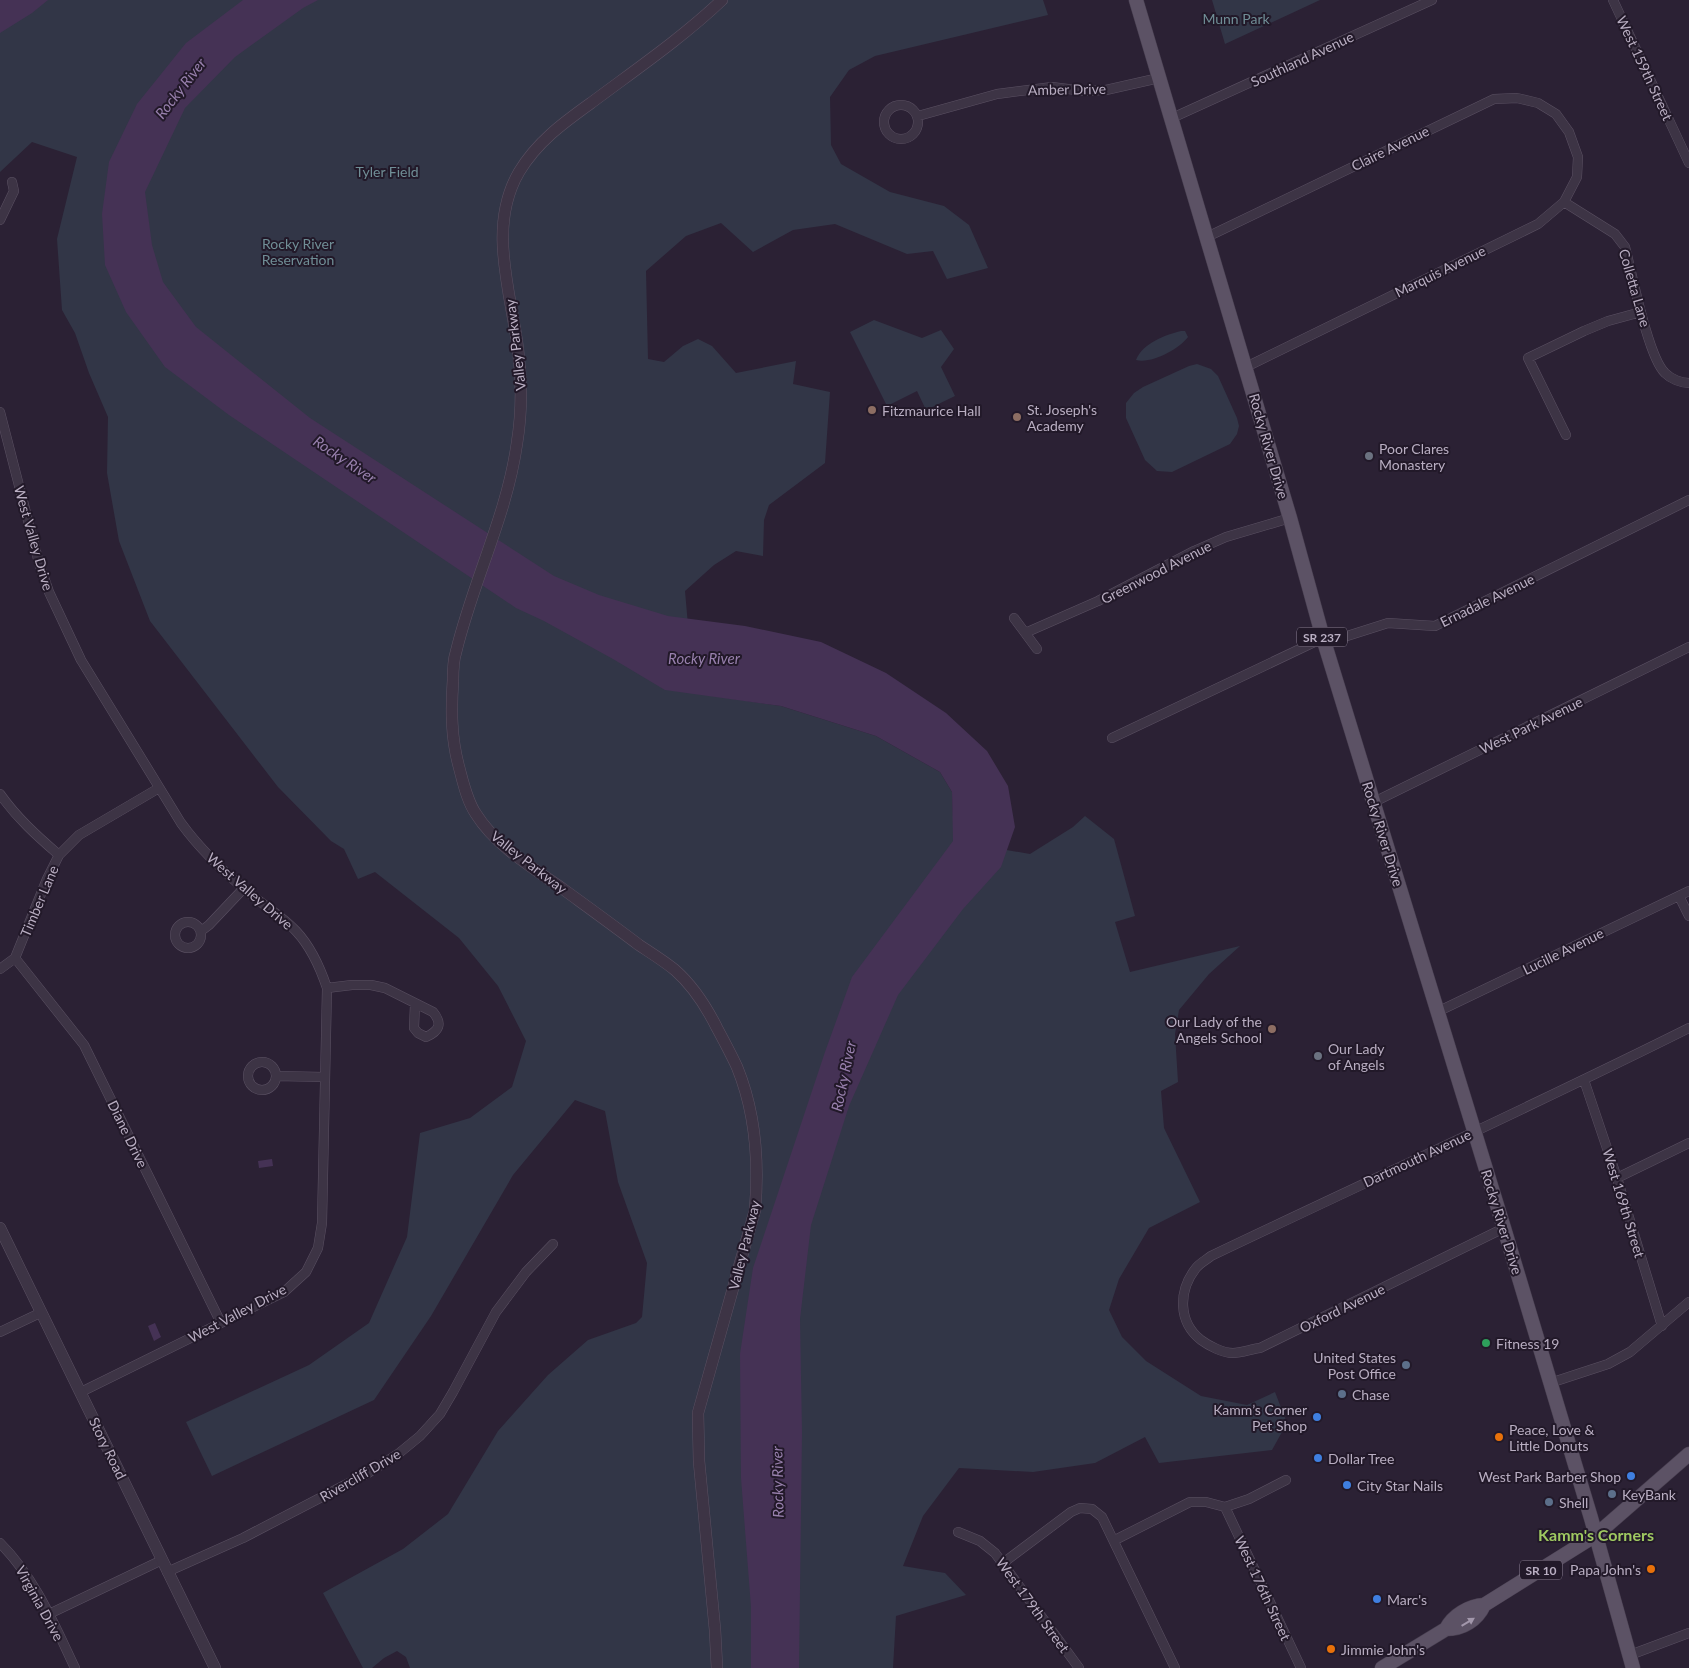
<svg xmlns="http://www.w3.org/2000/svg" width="1689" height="1668" viewBox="0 0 1689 1668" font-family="Lato,sans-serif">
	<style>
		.green { fill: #323647 }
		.water { fill: #453255 }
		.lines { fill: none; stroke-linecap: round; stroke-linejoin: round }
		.minor-casing { stroke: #5b5163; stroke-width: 10 }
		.tertiary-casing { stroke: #5b5163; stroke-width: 12 }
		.primary-casing { stroke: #463d4e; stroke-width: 15 }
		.minor { stroke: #3d3445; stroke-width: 9 }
		.tertiary { stroke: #3d3445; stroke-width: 11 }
		.primary { stroke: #5c5265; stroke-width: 14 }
		.oneway { fill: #a297ab }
		.education-dot { fill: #8d6e63; stroke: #221929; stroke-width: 2 }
		.worship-dot { fill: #6b7280; stroke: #221929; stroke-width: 2 }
		.leisure-dot { fill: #2e9e5b; stroke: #221929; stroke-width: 2 }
		.service-dot { fill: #5c6f8a; stroke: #221929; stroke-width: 2 }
		.shop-dot { fill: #3f7fe0; stroke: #221929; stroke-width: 2 }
		.food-dot { fill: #e8710a; stroke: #221929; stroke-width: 2 }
		.labels { text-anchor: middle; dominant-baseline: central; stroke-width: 4; stroke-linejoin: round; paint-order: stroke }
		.shield { fill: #221929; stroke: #8c8194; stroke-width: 1 }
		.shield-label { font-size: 12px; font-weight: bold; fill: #b9aec2 }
		.park-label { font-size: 14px; fill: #708e96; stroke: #221929 }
		.street-label { font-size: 14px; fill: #b9aec2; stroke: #221929 }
		.poi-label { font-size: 14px; fill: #b9aec2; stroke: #221929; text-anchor: start }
		.water-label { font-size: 15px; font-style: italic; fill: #9880ad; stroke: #221929 }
		.quarter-label { font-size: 16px; font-weight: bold; fill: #9fc961; stroke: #221929 }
	</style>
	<rect width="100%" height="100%" fill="#2b2134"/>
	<!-- green -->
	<path class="green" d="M0,0H1043L1048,15L875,56L849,70L830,97L831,145L841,164L890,192L944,206L969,225L988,268L947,279L933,251L907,254L835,224L793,230L753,252L721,223L686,236L646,271L648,359L664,362L683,346L698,339L712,346L736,373L796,361L793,384L830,392L825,463L769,505L764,520L763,556L736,551L714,565L685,591L694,693L781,706L876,736L940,772L952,792L954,841L1030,854L1073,827L1085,816L1114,839L1135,916L1115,922L1130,972L1240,946L1209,974L1179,1010L1175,1034L1178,1082L1161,1091L1164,1128L1200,1202L1149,1228L1119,1279L1109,1310L1122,1337L1146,1361L1201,1396L1247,1405L1275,1392L1287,1423L1272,1450L1159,1463L1145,1437L1095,1463L1033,1472L959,1468L923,1516L903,1566L945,1573L966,1595L896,1616L893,1668H410L406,1657L397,1651L384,1658L372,1668H363L323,1593L403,1549L448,1514L498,1431L548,1375L588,1340L636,1323L642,1317L647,1263L618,1182L605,1111L575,1100L513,1175L431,1316L374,1400L212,1476L186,1422L309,1365L369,1323L407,1237L420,1133L470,1118L512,1087L526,1041L498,986L459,938L375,872L358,879L344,849L331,841L278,787L150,621L119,541L107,473L108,417L89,373L75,333L62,310L57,239L77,157L32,142L0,172Z
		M1212,0H1320L1225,44Z
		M874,320L922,338L941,330L954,349L941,367L955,396L926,410L917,391L887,406L850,332Z
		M1181,331H1185L1188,337C1179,349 1152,364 1136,360C1143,343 1165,335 1181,331Z
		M1197,364L1211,369L1218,376L1237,418L1239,426L1237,434L1230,444L1172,472L1157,471L1145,460L1126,418V403L1134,393L1143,387L1189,366Z"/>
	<!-- water -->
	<path class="water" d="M0,0H48L32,13L0,33Z
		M243,0H318L303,8L235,57L185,108L145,192L152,245L163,282L196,327L310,418L554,576L599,595L668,616L745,626L821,642L886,673L946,713L987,751L1008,786L1015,827L1001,867L963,909L898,995L849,1106L811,1225L800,1319L802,1432L799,1668H751V1607L741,1478L740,1354L753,1268L825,1052L852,977L953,841L952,792L940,772L876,736L781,706L665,690L613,659L544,621L516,608L229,415L165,367L126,312L105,265L102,214L109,162L137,104L186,43Z
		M272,1159L273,1166L259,1168L258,1161Z
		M155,1323L161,1337L154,1341L148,1326Z"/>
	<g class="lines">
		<defs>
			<path id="minor" d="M1613,0L1689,163
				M884 122a17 17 0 1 1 34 0a17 17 0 1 1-34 0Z
				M918,116L997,94L1052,87L1084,91L1106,90L1159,78
				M1172,118L1432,0
				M1564,202L1615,234L1625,247C1632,273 1648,357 1665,373C1671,379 1681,383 1689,383
				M0,220L14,191L12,182
				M1207,237L1494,99L1517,98L1538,103L1556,114L1569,132L1578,157L1577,177L1564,202L1538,224L1246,367
				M0,412L39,563L49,592L81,660L181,823C202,852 227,875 254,897C268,908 284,918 296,931C311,947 320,967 327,988L322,1223L318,1248L306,1272L284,1292L81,1392
				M1566,435L1528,358L1584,331L1608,321L1641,312
				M1014,618L1037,649
				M1025,633L1098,601L1194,551L1226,537L1290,518
				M1112,738L1323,638L1344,637L1388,623L1435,626L1689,500
				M0,794C17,818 37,836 59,855
				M1374,802L1689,647
				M1679,896L1689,916
				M175 935a13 13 0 1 1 26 0a13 13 0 1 1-26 0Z
				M201,931L209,925L244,888
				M15,958L84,1045L221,1323
				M0,969L15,958L47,879L59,855L79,835L159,788
				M327,988L352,985H371L385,988L433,1012C443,1024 439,1031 426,1037L418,1033L414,1028L415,1004
				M1437,1012L1689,891
				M248 1076a14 14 0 1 1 28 0a14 14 0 1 1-28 0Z
				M276,1076L325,1077
				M1584,1080L1617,1178L1662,1326
				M1617,1178L1689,1143
				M1504,1228L1260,1348C1251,1349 1242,1353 1233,1353C1223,1353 1209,1346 1201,1340C1178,1322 1178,1291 1196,1268C1200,1263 1206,1260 1211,1256C1370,1180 1531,1107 1689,1028
				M0,1332L40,1313
				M1550,1383L1608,1364L1630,1352L1689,1302
				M1225,1507L1301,1668
				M958,1532L980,1541L995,1553L1079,1668
				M1115,1540L1190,1502H1206L1225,1507L1249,1499L1286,1480
				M0,1543C35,1578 54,1624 75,1668
				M1003,1563L1071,1512L1080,1508L1092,1509L1102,1517L1175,1668
				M167,1572L243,1538L368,1473L398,1454L420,1436L440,1414L453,1392L496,1312L526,1272L553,1244
				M49,1614L162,1560
				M1630,1655L1689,1633"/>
			<path id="tertiary" d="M0,1228L215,1668
				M717,1668L715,1630L699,1461L698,1413L755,1210C759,1163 755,1111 737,1067C731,1054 724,1041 717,1028C707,1008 692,985 675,970C664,961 651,953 639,945C614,926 589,908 563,889C533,868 496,846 476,814C467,801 463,782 459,767C451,738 451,710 453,680C453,671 453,661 456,652C473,581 507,515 517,443C522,412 522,381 518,349C511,292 487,227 519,172C537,142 563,123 591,103C635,70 682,38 722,0"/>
			<path id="primary" d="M1136,0L1290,518L1323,638L1504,1228L1591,1518L1633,1668
				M1446,1629C1463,1629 1477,1620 1484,1605
				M1382,1668L1446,1629C1453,1615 1469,1606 1484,1605L1596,1535L1689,1454"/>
		</defs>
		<!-- minor casing -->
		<use href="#minor" class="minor-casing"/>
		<!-- tertiary casing -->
		<use href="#tertiary" class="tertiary-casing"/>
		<!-- primary casing -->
		<use href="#primary" class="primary-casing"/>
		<!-- minor -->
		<use href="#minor" class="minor"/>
		<!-- tertiary -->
		<use href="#tertiary" class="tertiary"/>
		<!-- primary -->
		<use href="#primary" class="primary"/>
	</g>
	<!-- one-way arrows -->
	<defs><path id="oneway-solid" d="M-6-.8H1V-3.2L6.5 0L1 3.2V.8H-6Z" transform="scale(1.25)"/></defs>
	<use class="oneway" href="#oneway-solid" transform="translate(1468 1622) rotate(-31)"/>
	<!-- markers -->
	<g class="education-dot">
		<circle cx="872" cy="410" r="5"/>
		<circle cx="1017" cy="417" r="5"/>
		<circle cx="1272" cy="1029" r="5"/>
	</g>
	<g class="worship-dot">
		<circle cx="1369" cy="456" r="5"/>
		<circle cx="1318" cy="1056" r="5"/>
	</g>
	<circle class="leisure-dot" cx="1486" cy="1343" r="5"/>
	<g class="service-dot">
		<circle cx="1406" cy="1365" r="5"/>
		<circle cx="1342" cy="1394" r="5"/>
		<circle cx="1612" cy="1494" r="5"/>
		<circle cx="1549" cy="1502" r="5"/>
	</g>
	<g class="shop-dot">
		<circle cx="1317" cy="1417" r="5"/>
		<circle cx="1318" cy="1458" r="5"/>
		<circle cx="1631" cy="1476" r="5"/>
		<circle cx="1347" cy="1485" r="5"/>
		<circle cx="1377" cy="1599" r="5"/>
	</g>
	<g class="food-dot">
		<circle cx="1499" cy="1437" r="5"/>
		<circle cx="1651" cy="1569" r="5"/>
		<circle cx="1331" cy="1649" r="5"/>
	</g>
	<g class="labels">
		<!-- shield labels -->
		<g class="shield">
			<rect x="1297" y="627.5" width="50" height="19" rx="4"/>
			<rect x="1520" y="1560.5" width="42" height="19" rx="4"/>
		</g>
		<g class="shield-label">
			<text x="1322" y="637">SR 237</text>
			<text x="1541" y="1570">SR 10</text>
		</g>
		<!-- park labels -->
		<g class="park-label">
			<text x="1236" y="18">Munn Park</text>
			<text x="387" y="171">Tyler Field</text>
			<text x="298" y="243">Rocky River<tspan x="298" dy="16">Reservation</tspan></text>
		</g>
		<!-- street labels -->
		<g class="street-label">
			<text transform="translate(1302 59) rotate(-25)">Southland Avenue</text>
			<text transform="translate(1645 68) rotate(65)">West 159th Street</text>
			<text transform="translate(1067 89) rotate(-1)">Amber Drive</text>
			<text transform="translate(1390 148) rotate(-26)">Claire Avenue</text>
			<text transform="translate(1440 271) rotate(-26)">Marquis Avenue</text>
			<text transform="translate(1635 288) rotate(74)">Colletta Lane</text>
			<text transform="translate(515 345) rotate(-97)">Valley Parkway</text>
			<text transform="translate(1269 446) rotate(74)">Rocky River Drive</text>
			<text transform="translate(34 538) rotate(74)">West Valley Drive</text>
			<text transform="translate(1156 572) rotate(-27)">Greenwood Avenue</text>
			<text transform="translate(1487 600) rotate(-26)">Ernadale Avenue</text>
			<text transform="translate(1531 725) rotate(-26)">West Park Avenue</text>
			<text transform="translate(1383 834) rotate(73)">Rocky River Drive</text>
			<text transform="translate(529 862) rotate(38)">Valley Parkway</text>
			<text transform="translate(250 891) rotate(41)">West Valley Drive</text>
			<text transform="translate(39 901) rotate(-67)">Timber Lane</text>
			<text transform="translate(1563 951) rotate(-26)">Lucille Avenue</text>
			<text transform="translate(128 1134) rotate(64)">Diane Drive</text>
			<text transform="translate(1417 1158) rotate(-25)">Dartmouth Avenue</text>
			<text transform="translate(1624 1203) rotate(73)">West 169th Street</text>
			<text transform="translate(1502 1222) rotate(73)">Rocky River Drive</text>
			<text transform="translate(744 1245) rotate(-76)">Valley Parkway</text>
			<text transform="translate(1342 1308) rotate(-26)">Oxford Avenue</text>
			<text transform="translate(237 1313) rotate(-28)">West Valley Drive</text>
			<text transform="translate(108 1448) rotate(64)">Story Road</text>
			<text transform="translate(360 1475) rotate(-30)">Rivercliff Drive</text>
			<text transform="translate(1263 1588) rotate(65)">West 176th Street</text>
			<text transform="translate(40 1603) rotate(61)">Virginia Drive</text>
			<text transform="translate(1033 1605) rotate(54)">West 179th Street</text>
		</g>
		<!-- poi labels -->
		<g class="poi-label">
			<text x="1027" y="409">St. Joseph's<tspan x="1027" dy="16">Academy</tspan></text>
			<text x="882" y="410">Fitzmaurice Hall</text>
			<text x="1379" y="448">Poor Clares<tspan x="1379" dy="16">Monastery</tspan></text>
			<text x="1262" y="1021" text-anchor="end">Our Lady of the<tspan x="1262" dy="16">Angels School</tspan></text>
			<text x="1328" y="1048">Our Lady<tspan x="1328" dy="16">of Angels</tspan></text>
			<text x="1496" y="1343">Fitness 19</text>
			<text x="1396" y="1357" text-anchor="end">United States<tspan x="1396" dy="16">Post Office</tspan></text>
			<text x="1352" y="1394">Chase</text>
			<text x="1307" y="1409" text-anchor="end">Kamm’s Corner<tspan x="1307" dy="16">Pet Shop</tspan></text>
			<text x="1509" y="1429">Peace, Love &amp;<tspan x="1509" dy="16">Little Donuts</tspan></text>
			<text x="1328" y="1458">Dollar Tree</text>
			<text x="1621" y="1476" text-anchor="end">West Park Barber Shop</text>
			<text x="1357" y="1485">City Star Nails</text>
			<text x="1622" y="1494">KeyBank</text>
			<text x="1559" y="1502">Shell</text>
			<text x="1641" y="1569" text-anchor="end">Papa John's</text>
			<text x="1387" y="1599">Marc's</text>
			<text x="1341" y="1649">Jimmie John's</text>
		</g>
		<!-- water labels -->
		<g class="water-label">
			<text transform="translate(180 88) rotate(-52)">Rocky River</text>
			<text transform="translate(345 459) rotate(34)">Rocky River</text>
			<text x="704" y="658">Rocky River</text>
			<text transform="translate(843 1076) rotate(-78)">Rocky River</text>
			<text transform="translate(777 1482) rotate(-91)">Rocky River</text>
		</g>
		<!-- quarter labels -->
		<g class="quarter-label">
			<text x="1596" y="1534">Kamm's Corners</text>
		</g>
	</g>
</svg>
